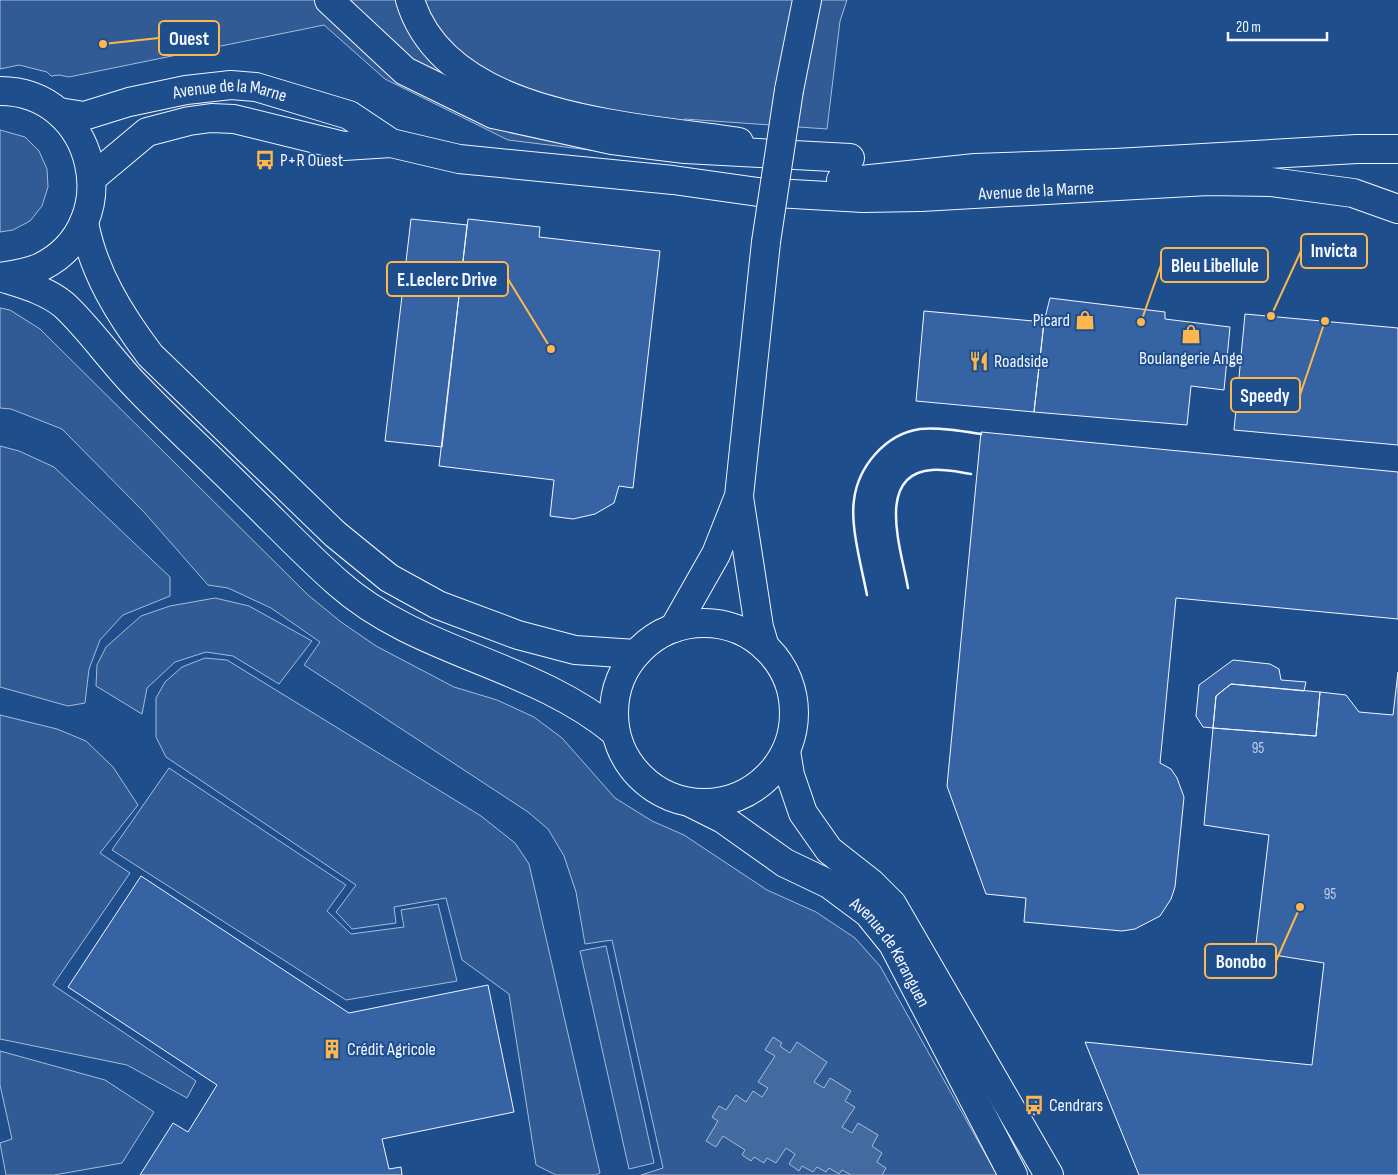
<svg xmlns="http://www.w3.org/2000/svg" width="1398" height="1175" viewBox="0 0 1398 1175" font-family="'Sofia Sans Condensed',sans-serif">
	<style>
		.built { fill: #305b95; stroke: #a8bbd7 }
		.water { fill: #446ba0; stroke: #a8bbd7 }
		.building { fill: #3563a3; stroke: #f2f6ff }
		.lines { fill: none; stroke-linecap: round; stroke-linejoin: round }
		.secondary-casing { stroke: #f2f6ff; stroke-width: 30 }
		.trunk-casing { stroke: #f2f6ff; stroke-width: 30 }
		.secondary { stroke: #1f4e8c; stroke-width: 28 }
		.trunk { stroke: #1f4e8c; stroke-width: 28 }
		.secondary-bridge-casing { stroke: #f2f6ff; stroke-width: 30; stroke-linecap: butt }
		.secondary-bridge { stroke: #1f4e8c; stroke-width: 28 }
		.wall { stroke: #f2f6ff; stroke-width: 2.5 }
		.labels { text-anchor: middle; dominant-baseline: central; stroke-width: 4; stroke-linejoin: round; paint-order: stroke }
		.number-label { font-size: 15px; fill: #c3d1e8 }
		.street-label { font-size: 18px; fill: #f2f6ff; stroke: #1f4e8c }
		.poi-label { font-size: 18px; fill: #f2f6ff; stroke: #1f4e8c; text-anchor: start }
		.leader { fill: none; stroke: #ffb74d; stroke-width: 2 }
		.callout-dot { fill: #ffb74d; stroke: #1f4e8c; stroke-width: 2 }
		.callout { fill: #1f4e8c; stroke: #ffb74d; stroke-width: 2 }
		.callout-label { font-size: 19px; text-anchor: middle; font-weight: bold; fill: #f2f6ff }
	</style>
	<rect width="100%" height="100%" fill="#1f4e8c"/>
	<!-- built -->
	<path class="built" d="M0,0H847L840,21L827,129L685,119L647,157L508,140L385,79L324,25L69,77L59,75L51,76L47,72L19,65L0,69Z
		M0,130L25,137L39,151L47,169L48,187L42,206L30,221L13,230L0,232Z
		M0,308L10,310L40,329L308,595L341,622L376,646L454,687L497,700L534,717L562,738L615,798L652,821L684,835L767,890L816,912L855,938L880,966L997,1175H641L663,1168L612,940L585,944L576,892L564,856L548,829L528,812L304,665L320,642L271,608L228,588L208,585L143,511L62,429L11,409L0,408Z
		M0,446L19,451L54,467L170,577V596L123,615L100,640L89,669L85,703L68,706L0,687Z
		M215,598L249,606L312,641L279,684L233,656L206,652L175,662L147,688L142,714L96,686L97,665L106,647L141,616L170,606Z
		M205,658L227,660L481,816L515,843L529,864L600,1173L596,1175H556L536,1165L509,994L462,960L446,898L394,907L396,923L352,929L336,912L356,885L166,757L156,737V698L165,682L182,667Z
		M0,715L57,729L86,741L113,767L138,805L100,853L130,873L53,985L196,1081L187,1098L127,1065L0,1039Z
		M169,768L346,885L327,911L351,934L404,927L401,910L438,904L457,981L346,1000L112,850Z
		M606,946L654,1163L629,1169L580,951Z
		M0,1051L105,1080L154,1112L122,1163L54,1175H6L0,1143L12,1139L0,1085Z"/>
	<!-- water -->
	<path class="water" d="M773,1037L782,1043L780,1046L790,1053L797,1042L827,1062L814,1082L824,1088L830,1078L851,1091L845,1101L855,1107L842,1127L852,1133L858,1123L878,1135L872,1146L882,1153L877,1162L886,1168L882,1175H851L842,1170L839,1174L829,1168L826,1172L817,1167L813,1172L802,1166L799,1171L789,1164L795,1154L786,1148L776,1163L767,1158L764,1163L754,1157L751,1161L742,1155L745,1150L723,1136L716,1147L706,1141L718,1121L712,1117L719,1106L726,1110L736,1095L746,1102L753,1091L762,1097L768,1088L758,1082L775,1056L765,1050Z"/>
	<!-- building -->
	<path class="building" d="M411,219L467,225L442,447L385,441Z
		M468,219L540,227L539,237L660,251L633,488L619,486L614,503L595,514L573,519L550,516L554,480L439,466Z
		M1050,298L1165,312V319L1230,327L1224,390L1191,386L1187,425L1034,412L1044,322Z
		M924,311L1044,322L1034,412L916,401Z
		M1245,314L1398,328V445L1234,430Z
		M981,432L1398,472V619L1176,598L1160,763L1171,769L1177,778L1184,797L1175,887L1171,899L1160,916L1135,929L1122,931L1024,922L1026,898L986,894L947,786Z
		M1233,660L1270,664L1279,669L1281,680L1306,682L1304,691L1231,684L1216,696L1213,728L1203,727L1196,716L1199,685Z
		M1398,672V1175H1139L1085,1042L1312,1065L1324,963L1255,952L1269,835L1204,825L1213,728L1316,736L1320,692L1346,695L1359,712L1393,715Z
		M1231,684L1320,692L1316,736L1213,728L1216,696Z
		M141,876L349,1013L488,985L514,1112L382,1139L389,1169L401,1167L402,1175H140L173,1123L188,1132L217,1085L68,987Z
		M1034,1098L1041,1112L1034,1115L1027,1102Z"/>
	<g class="lines">
		<defs>
			<g id="secondary">
				<path d="M410,0C446,120 636,126 739,142"/>
				<path d="M789,90L807,0"/>
				<path d="M0,91C96,91 127,224 41,267C28,273 14,275 0,277"/>
				<path id="s1" d="M59,112L84,116L129,102L186,90L231,85L256,87L349,115L391,143"/>
				<path id="s2" d="M92,178L147,132L189,121L211,118L234,119L344,146L391,143L459,159L673,180L758,192L863,198L921,197L1208,181L1271,182L1353,193L1398,209"/>
				<path d="M841,180H861L975,168L1115,163L1357,149H1398"/>
				<path d="M84,222C93,272 120,315 150,355L335,534L389,578L438,605L518,635L575,650L636,654"/>
				<path d="M0,277C22,284 46,290 64,305C88,327 111,360 134,384C169,421 207,455 243,491C274,521 305,554 338,583C418,654 532,663 615,732"/>
				<path d="M739,497L759,627L765,647"/>
				<circle cx="704" cy="713" r="90"/>
				<path d="M674,628L716,554L739,496L766,242"/>
				<path d="M786,751L790,775L803,813L829,850L871,883L892,904L1049,1175"/>
				<path id="s3" d="M691,803L723,819L785,863L829,884L868,913L893,944L1013,1175"/>
			</g>
			<path id="trunk" d="M329,0L405,71L493,114L612,140L685,149L850,158"/>
		</defs>
		<!-- secondary casing -->
		<use href="#secondary" class="secondary-casing"/>
		<!-- trunk casing -->
		<use href="#trunk" class="trunk-casing"/>
		<!-- secondary -->
		<use href="#secondary" class="secondary"/>
		<!-- trunk -->
		<use href="#trunk" class="trunk"/>
		<defs>
			<path id="secondary-bridge" d="M766,242L789,90"/>
		</defs>
		<!-- secondary-bridge casing -->
		<use href="#secondary-bridge" class="secondary-bridge-casing"/>
		<!-- secondary-bridge -->
		<use href="#secondary-bridge" class="secondary-bridge"/>
		<!-- wall -->
		<path class="wall" d="M908,588C902,552 874,474 932,470C945,469 958,472 971,474
			M867,595C862,569 850,526 854,500C858,467 885,434 920,429C939,427 962,431 981,434"/>
	</g>
	<!-- icons -->
	<defs>
		<symbol id="bus-bare" viewBox="-9 -9 18 18"><path d="M-5-6H5V4H4V6H2V4H-2V6H-4V4H-5ZM-3.5-4V0h7V-4ZM-3.5 1.2v1.5H-2V1.2ZM2 1.2v1.5H3.5V1.2Z" fill="#ffb74d" stroke="#1f4e8c" stroke-width="2.5" paint-order="stroke"/></symbol>
		<symbol id="shop-bare" viewBox="-9 -9 18 18"><path d="M-5-2.5h2.3a2.7 3.5 0 0 1 5.4 0H5L5.5 6h-11ZM-1.5-2.5h3a1.5 2.3 0 0 0-3 0Z" fill="#ffb74d" stroke="#1f4e8c" stroke-width="2.5" paint-order="stroke"/></symbol>
		<symbol id="restaurant-bare" viewBox="-9 -9 18 18"><path d="M-5-6h1v4h1v-4h1v4h1v-4h1v5L-1.5 .5V6h-2V.5L-5-1ZM5-6V6H3V1.5H1.5Q1.5-4 5-6Z" fill="#ffb74d" stroke="#1f4e8c" stroke-width="2.5" paint-order="stroke"/></symbol>
		<symbol id="building-bare" viewBox="-9 -9 18 18"><path d="M-4-6H4V6H1V3H-1V6H-4ZM-2.5-4.3h1.7v1.8h-1.7ZM.8-4.3h1.7v1.8H.8ZM-2.5-1h1.7V.8h-1.7ZM.8-1h1.7V.8H.8Z" fill="#ffb74d" stroke="#1f4e8c" stroke-width="2.5" paint-order="stroke"/></symbol>
	</defs>
	<g fill-rule="evenodd">
		<use href="#bus-bare" x="251" y="146" width="28" height="28"/>
		<use href="#shop-bare" x="1071" y="306" width="28" height="28"/>
		<use href="#shop-bare" x="1177" y="320" width="28" height="28"/>
		<use href="#restaurant-bare" x="965" y="347" width="28" height="28"/>
		<use href="#building-bare" x="318" y="1035" width="28" height="28"/>
		<use href="#bus-bare" x="1020" y="1091" width="28" height="28"/>
	</g>
	<g class="labels">
		<!-- number labels -->
		<g class="number-label">
			<text x="1258" y="748">95</text>
			<text x="1330" y="894">95</text>
		</g>
		<!-- street labels -->
		<g class="street-label">
			<text stroke="none"><textPath href="#s1" startOffset="175">Avenue de la Marne</textPath></text>
			<text stroke="none"><textPath href="#s2" startOffset="970">Avenue de la Marne</textPath></text>
			<text stroke="none"><textPath href="#s3" startOffset="254">Avenue de Keranguen</textPath></text>
		</g>
		<!-- poi labels -->
		<g class="poi-label">
			<text x="280" y="160">P+R Ouest</text>
			<text x="1070" y="320" text-anchor="end">Picard</text>
			<text x="1191" y="358" text-anchor="middle">Boulangerie Ange</text>
			<text x="994" y="361">Roadside</text>
			<text x="347" y="1049">Crédit Agricole</text>
			<text x="1049" y="1105">Cendrars</text>
		</g>
	</g>
	<!-- callouts -->
	<path class="leader" d="M103 44L159 38M1271 316L1301 251M1141 322L1161 265M551 349L508 279M1325 321L1300 395M1300 907L1276 961"/>
	<g class="callout-dot">
		<circle cx="103" cy="44" r="5"/>
		<circle cx="1271" cy="316" r="5"/>
		<circle cx="1141" cy="322" r="5"/>
		<circle cx="551" cy="349" r="5"/>
		<circle cx="1325" cy="321" r="5"/>
		<circle cx="1300" cy="907" r="5"/>
	</g>
	<g class="callout">
		<rect x="159" y="21" width="60" height="34" rx="5"/>
		<rect x="1301" y="234" width="66" height="34" rx="5"/>
		<rect x="1161" y="248" width="107" height="34" rx="5"/>
		<rect x="387" y="262" width="121" height="34" rx="5"/>
		<rect x="1231" y="378" width="69" height="34" rx="5"/>
		<rect x="1205" y="944" width="71" height="34" rx="5"/>
	</g>
	<g class="callout-label">
		<text x="189" y="45">Ouest</text>
		<text x="1334" y="257">Invicta</text>
		<text x="1215" y="272">Bleu Libellule</text>
		<text x="447" y="286">E.Leclerc Drive</text>
		<text x="1265" y="402">Speedy</text>
		<text x="1241" y="968">Bonobo</text>
	</g>
	<!-- scale -->
	<path d="M1228 32v8h99v-8" fill="none" stroke="#f2f6ff" stroke-width="2.5"/>
	<text x="1236" y="32" font-size="15" fill="#f2f6ff" stroke="#1f4e8c" stroke-width="4" paint-order="stroke">20 m</text>
</svg>
